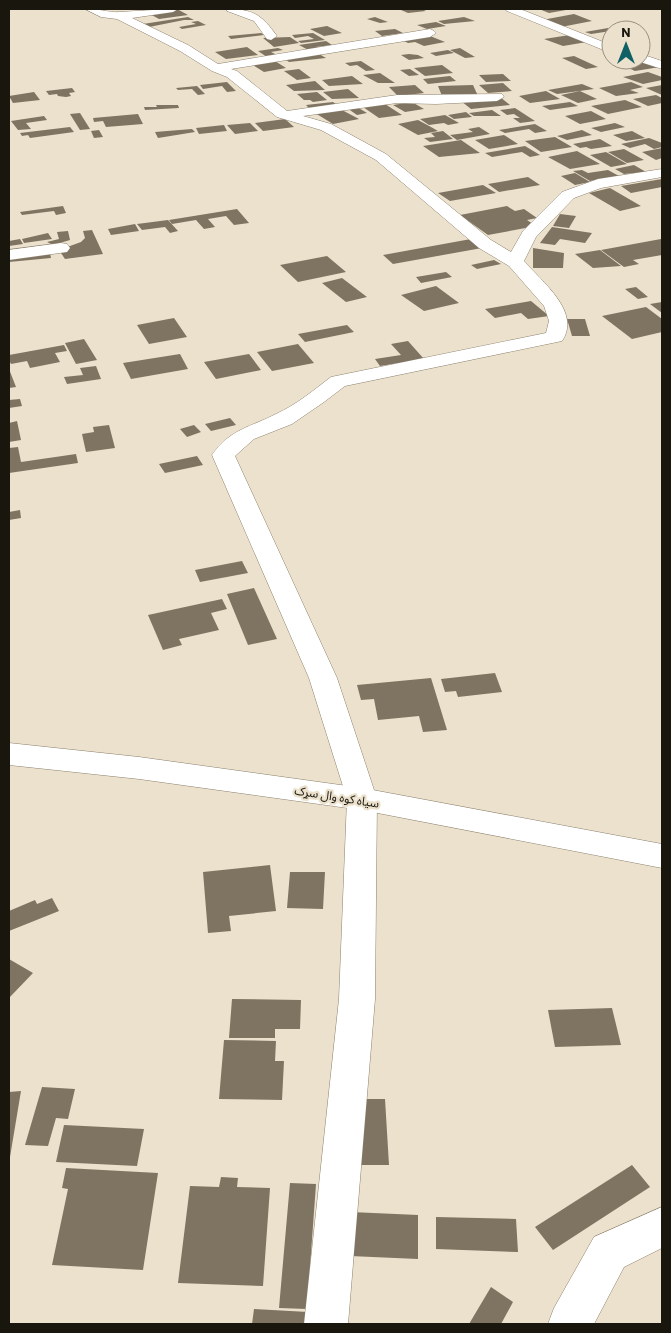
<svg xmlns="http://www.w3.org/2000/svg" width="671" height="1333" viewBox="0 0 671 1333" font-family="Barlow,'Noto Sans Arabic',sans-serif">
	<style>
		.building { fill: #7e7461 }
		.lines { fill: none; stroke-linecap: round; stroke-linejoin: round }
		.minor-casing { stroke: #8b816e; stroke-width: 1 }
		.tertiary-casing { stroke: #8b816e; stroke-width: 1 }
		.minor { fill: #fff; fill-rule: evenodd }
		.tertiary { fill: #fff; fill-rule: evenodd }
		.labels { text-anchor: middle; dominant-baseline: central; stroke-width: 4.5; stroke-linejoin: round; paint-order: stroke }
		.street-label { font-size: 12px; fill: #19160e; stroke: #ece1cc }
	</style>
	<rect width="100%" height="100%" fill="#ece1cc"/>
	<!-- building -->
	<path class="building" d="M177,9L188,15L159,19L148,13Z
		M422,9L426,11L408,13L401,10Z
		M539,9H563L566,10L549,13Z
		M574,14L592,21L561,27L542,20Z
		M188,17L194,20H184L149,27L143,24Z
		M375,17L388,22L380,23L367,19Z
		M464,17L475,21L444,24L438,21Z
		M198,21L206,25L182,29L179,27L196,24L191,22Z
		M436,22L446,26L427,29L417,25Z
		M327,26L342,33L324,36L310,29Z
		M608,28L611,31L591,34L585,32Z
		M395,29L403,33L382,36L375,31Z
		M261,33L264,35L231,39L228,36Z
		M313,33L325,40L301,43L298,41L314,39L308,36L295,38L292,35Z
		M570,35L587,42L563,46L544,39Z
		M430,36L445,42L424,46L415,42L408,43L402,40Z
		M290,37L299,43L274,47L263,38Z
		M326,41L332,45L316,47L322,51L312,52L299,45Z
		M247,47L258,55L226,59L215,52Z
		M278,48L283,50L271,52L277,55L267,57L258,51Z
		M460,48L475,57L465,58L450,50Z
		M448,50L454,53L436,56L430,53Z
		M319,54L326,58L289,62L285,59Z
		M409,54L418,55L424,58L409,60L401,55Z
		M574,56L598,67L586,69L562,58Z
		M275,61L286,68L264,72L253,65Z
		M361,61L375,70L366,71L357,65L350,66L345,63Z
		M648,62L660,67L635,71L624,66Z
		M442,65L453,73L425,76L414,68Z
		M299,69L311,78L297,80L284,71Z
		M410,69L419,75L409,76L400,70Z
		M648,72L662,77V80L643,84L623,77Z
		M380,73L395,83H378L363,75Z
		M503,74L511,81L486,82L479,75Z
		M352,76L363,84L329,86L322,80Z
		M450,76L456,81L428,84L423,79Z
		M315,81L325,90L294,91L286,85Z
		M227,82L236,91L227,92L222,86L203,89L200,85Z
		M631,82L643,87L630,90L639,93L616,96L599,88Z
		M503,83L512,91L488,93L479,85Z
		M582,84L594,89L557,94L548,90Z
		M415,85L424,93L398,96L389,87Z
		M473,85L478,96H442L438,86Z
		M662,85V95L646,88Z
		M197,86L205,94L198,95L192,89L178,90L176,88Z
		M72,88L75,92L69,93L71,96L66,97L58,96L57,94L49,95L46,91Z
		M348,89L359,98L332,99L323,92Z
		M546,91L560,99L530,103L519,96Z
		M580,91L597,99L578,103L561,95Z
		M34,92L40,100L13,103L9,96Z
		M317,92L327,100L313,102L310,100H304L297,94Z
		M656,95L662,98V103L648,106L633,99Z
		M500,97L510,105L471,109L461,101Z
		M625,100L642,107L608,114L591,106Z
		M333,102L337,105L309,108L306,105Z
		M412,102L424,109L405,112L393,105Z
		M570,102L578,106L550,110L542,106Z
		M385,104L402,115L379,118L363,107Z
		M156,105H178L179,108L145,110L144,107H157Z
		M357,107L367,113L357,115L347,108Z
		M515,108L535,121L520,123L513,118H520L514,114L507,115L500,110Z
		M340,109L359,119L333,124L315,113Z
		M492,110L501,116H474L469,113Z
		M591,111L606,119L580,124L565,116Z
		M466,112L472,117L454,119L448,115Z
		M80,113L90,129L80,130L70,114Z
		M138,114L143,124L106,127L103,121L94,122L93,118Z
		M445,115L459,123L448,125L444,123L429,125L420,119Z
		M44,116L47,120L26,123L31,129L18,130L11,121Z
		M285,119L294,127L263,131L255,123Z
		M418,120L431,127L438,131L418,135L398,124Z
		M250,123L258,131L235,134L227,125Z
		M615,123L625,127L601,132L591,128Z
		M535,124L547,131L535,133L529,129L505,133L499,130Z
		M224,125L227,131L199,134L196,128Z
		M70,127L74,132L30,138L28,135L22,136L20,133Z
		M479,127L490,134L457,140L450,135L473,132L468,129Z
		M192,129L195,132L158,138L155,132Z
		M99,130L103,137L94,138L91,131Z
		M582,130L592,135L567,140L557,136Z
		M443,131L453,139L430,142L424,138L435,137L431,133Z
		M632,131L645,138L626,141L613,135Z
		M504,135L518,144L489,149L475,140Z
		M555,137L572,147L541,152L525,141Z
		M649,138L662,143V147L654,149L645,144L630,148L621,144Z
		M600,139L612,146L591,149L586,147L580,148L573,144Z
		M461,140L480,153L439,157L423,146Z
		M525,146L540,155L530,157L522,152L492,157L485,153Z
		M662,148V158L656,160L642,152Z
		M624,149L644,160L627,163L608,152Z
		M577,151L600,164L570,169L548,157Z
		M606,152L627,164L611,167L590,155Z
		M634,165L646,172L624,174L615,169Z
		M582,170L588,173L608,170L619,176L590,181L573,171Z
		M575,173L590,182L575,185L561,176Z
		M528,177L540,185L499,192L488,184Z
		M662,179V187L631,193L621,186Z
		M483,185L496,193L450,201L438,193Z
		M610,188L641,206L620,211L589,193Z
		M63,206L66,213L56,215L54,211L22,215L20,212Z
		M507,206L515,211L524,209L537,218L527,220L536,226L488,235L460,215Z
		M237,209L249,223L234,225L226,216L208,219L215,227L204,229L196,220L172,224L169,220Z
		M560,214L576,216L569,228L553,226Z
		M168,220L178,231L170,233L165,227L142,230L137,224Z
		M135,224L139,231L111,235L108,229Z
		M552,227L592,233L585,243L560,239L555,245L540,243Z
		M92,230L103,254L65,259L59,250L81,242L85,238L83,231Z
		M68,231L70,240L53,245L47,242L59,239L57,232Z
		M48,233L52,239L24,243L22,239Z
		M20,239L23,244L9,246V241Z
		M471,239L482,248L393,264L383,255Z
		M661,239L662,241V255L633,260L639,264L624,267L601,250Z
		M533,248L564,253L563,268H533Z
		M600,250L621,266L593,268L575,254Z
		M50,253L51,258L9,262V257Z
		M327,256L346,272L298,282L280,265Z
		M494,260L501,264L477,269L471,265Z
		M446,272L452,277L421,283L416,277Z
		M342,278L367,297L346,302L322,283Z
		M436,286L459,303L424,311L401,295Z
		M636,287L648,297L638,299L625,289Z
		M531,301L549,316L528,319L521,313L495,318L485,309Z
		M662,302V313L650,304Z
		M646,307L662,319V332L632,339L602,316Z
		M174,318L187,337L149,344L137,325Z
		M567,319H585L590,336H572Z
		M347,325L354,332L305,342L298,334Z
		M84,339L97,360L76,364L65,343Z
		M408,341L424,359L380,366L375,359L401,355L391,344Z
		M298,344L314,363L272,371L257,352Z
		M64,345L67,351L55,353L60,362L30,368L27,361L11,364L9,360V355Z
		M180,354L188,369L131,379L123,363Z
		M249,354L261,370L216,379L204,362Z
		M96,366L101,379L67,384L64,377L83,375L80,368Z
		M9,369L16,387L9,388Z
		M20,399L22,406L9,408V400Z
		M230,418L236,425L211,431L205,424Z
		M17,421L21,440L9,442V423Z
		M109,425L115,448L86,452L82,434L94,432L93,427Z
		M194,425L201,432L187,437L180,429Z
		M18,447L21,462L76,454L78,463L9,473V448Z
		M197,456L203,465L165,473L159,464Z
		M20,510L21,518L9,520V512Z
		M242,561L248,573L200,582L195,570Z
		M254,588L277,639L248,645L227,594Z
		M222,599L227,609L211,613L219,630L179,639L182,645L163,650L148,615Z
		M495,673L502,692L458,697L456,691L445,692L441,679Z
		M431,678L447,730L423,732L419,716L378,720L374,699L361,700L357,685Z
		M270,865L276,911L229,916L231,931L208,933L203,872Z
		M290,872H325L323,909L287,908Z
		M52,898L59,911L9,931V911L35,900L37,904Z
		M9,959L33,973L9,998Z
		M232,999L301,1000L300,1029H275V1038H229Z
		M612,1008L621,1045L555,1047L548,1010Z
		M224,1040L276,1041L275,1061H284L282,1100L219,1099Z
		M42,1087L75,1089L68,1119L56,1118L48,1146L25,1145Z
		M21,1091L10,1157H9V1092Z
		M356,1099H385L389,1165H360Z
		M64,1125L144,1129L137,1166L56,1162Z
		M632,1165L650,1187L553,1250L535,1227Z
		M66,1168L158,1173L143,1270L52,1265L68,1189L62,1188Z
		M221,1177L238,1178L237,1187L270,1188L263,1286L178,1283L190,1186L219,1187Z
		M290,1183L316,1184L307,1309L279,1308Z
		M351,1212L418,1215V1259L350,1256Z
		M436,1217L516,1219L518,1252L436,1249Z
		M491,1287L513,1302L501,1324H469Z
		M254,1309L308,1312L307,1324H252Z"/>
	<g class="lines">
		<defs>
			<path id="minor" d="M85,9C97,8 108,13 120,12C140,11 159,9 178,9L173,12L132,18L188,45L218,64L430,29L434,31L436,33L430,37L231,69L237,71L287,111L397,95L502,94L504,97L497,101L436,104L397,103L303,116L331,124L386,154L491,240L511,252L523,231L562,192L598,179L662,169V177L601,188L574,198L536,237L524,261C541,281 582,312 562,341L345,386L324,402L292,424L254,439L235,456L337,678L377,799L375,999L348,1324H304L339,999L347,799L309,678L212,455C230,429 251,427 276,414C296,405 314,390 331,377L546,333L549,321L544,306L509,266L479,248L376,160L321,130L277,117L227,77L212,71L180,51L117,19L101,17Z
				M226,9C253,9 261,14 277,36L271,40L267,39L254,21L227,11Z
				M505,9H520L611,45V53L507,11Z
				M641,54L662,61V69L637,61L641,60Z
				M61,243L67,244L70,248L67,252L9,260V250Z
				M662,1207V1248L624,1267L594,1324H548L554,1308L594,1237Z"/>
			<path id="tertiary" d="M9,743L139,757L362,788L662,844V868L362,810L139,779L9,765Z"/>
		</defs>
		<!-- minor casing -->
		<use href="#minor" class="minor-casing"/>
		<!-- tertiary casing -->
		<use href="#tertiary" class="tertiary-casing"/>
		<!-- minor -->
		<use href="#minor" class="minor"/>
		<!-- tertiary -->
		<use href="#tertiary" class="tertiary"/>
	</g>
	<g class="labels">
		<!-- street labels -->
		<g class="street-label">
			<text transform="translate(337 796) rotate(9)">سیاه کوه وال سړک</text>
		</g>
	</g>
	<!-- border -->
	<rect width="671" height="1333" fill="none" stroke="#19160e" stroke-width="20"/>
	<!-- north arrow -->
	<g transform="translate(626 45)"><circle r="24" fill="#ece1cc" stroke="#989080"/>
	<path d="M0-4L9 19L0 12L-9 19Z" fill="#106166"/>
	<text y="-8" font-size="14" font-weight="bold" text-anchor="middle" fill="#19160e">N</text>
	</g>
</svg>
